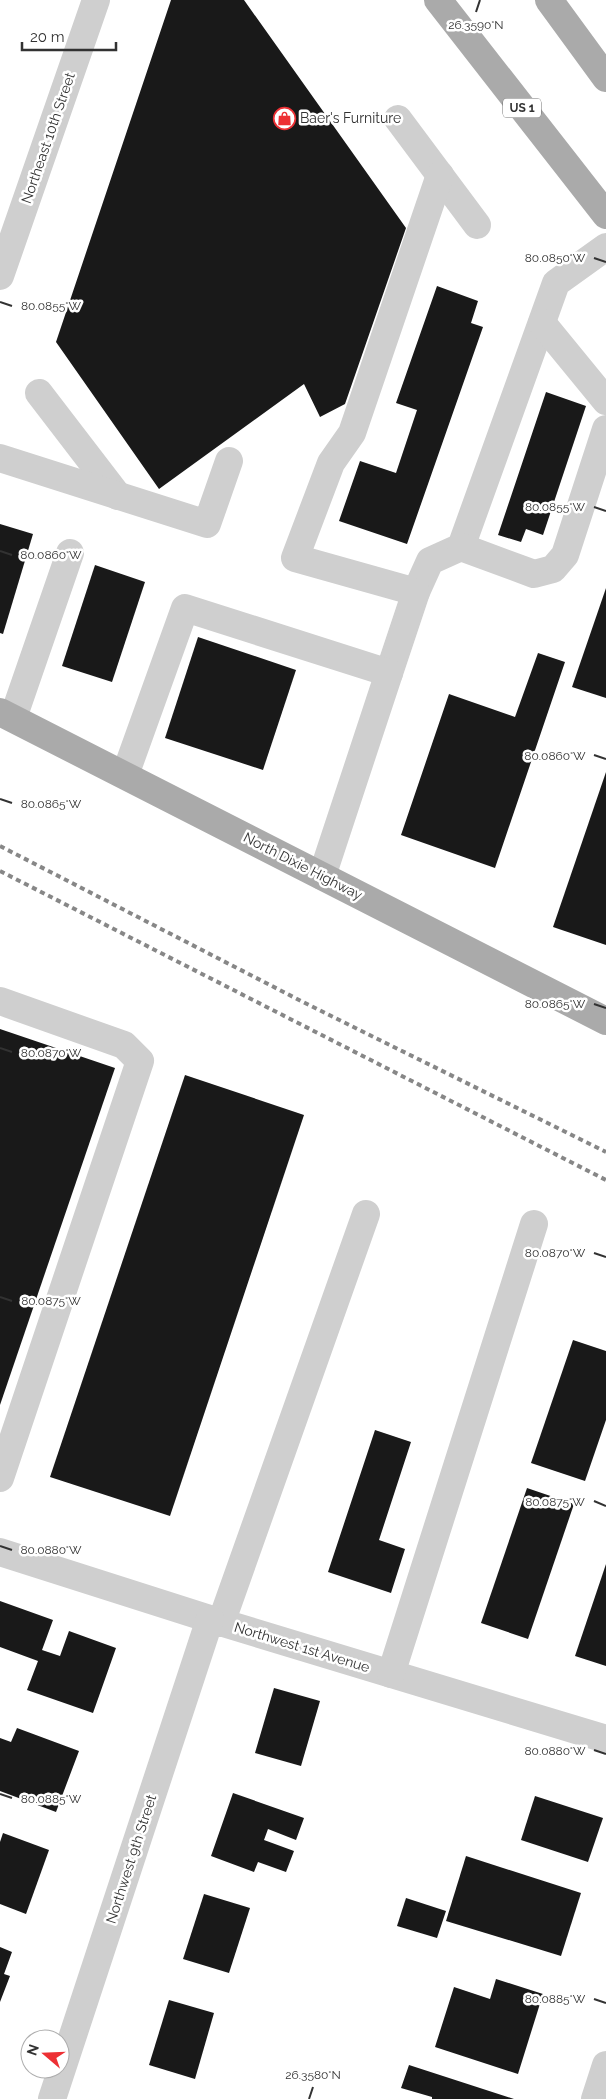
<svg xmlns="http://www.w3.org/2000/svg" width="606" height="2099" viewBox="0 0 606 2099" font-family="Raleway,sans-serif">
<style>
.building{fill:#191919}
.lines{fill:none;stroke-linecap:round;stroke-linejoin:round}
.minor{stroke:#cfcfcf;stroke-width:28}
.major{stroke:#aaa;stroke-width:28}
.rail{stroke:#878787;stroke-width:4;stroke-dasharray:5 4;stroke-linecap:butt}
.ticks{fill:none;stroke:#323232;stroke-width:2}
.labels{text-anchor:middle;stroke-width:5;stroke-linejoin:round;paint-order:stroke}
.shield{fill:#fff;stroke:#707070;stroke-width:1}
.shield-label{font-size:12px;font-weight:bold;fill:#323232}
.poi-label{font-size:14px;fill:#323232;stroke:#fff;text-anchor:start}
.street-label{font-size:14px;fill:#323232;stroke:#fff}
.ticks-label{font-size:12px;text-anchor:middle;fill:#323232;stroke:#fff;stroke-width:5;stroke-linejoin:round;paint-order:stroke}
</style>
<rect width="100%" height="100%" fill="#fff"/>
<g class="building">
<polygon points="171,0 244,0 406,228 345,404 320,417 304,384 159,489 56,342"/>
<polygon points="437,286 478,301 471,323 483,327 407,544 339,521 360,461 396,473 417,410 396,403"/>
<polygon points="546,392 586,406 543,535 526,529 521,542 498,535"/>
<polygon points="0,524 33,534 3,634 0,633"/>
<polygon points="95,565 145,582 112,682 62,666"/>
<polygon points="606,588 606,698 572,687"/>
<polygon points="198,637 296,670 263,770 165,738"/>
<polygon points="538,653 565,662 495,868 401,835 449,694 515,717"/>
<polygon points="606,772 606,945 553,927"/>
<polygon points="0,1029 115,1068 0,1405"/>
<polygon points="185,1075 304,1115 170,1516 50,1477"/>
<polygon points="573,1340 606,1351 606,1420 585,1481 531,1463"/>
<polygon points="375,1430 411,1442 379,1540 405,1549 391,1593 328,1572"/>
<polygon points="527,1488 574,1504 528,1639 481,1623"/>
<polygon points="606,1564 606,1666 575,1656"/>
<polygon points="0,1601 53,1620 42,1650 60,1656 69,1631 116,1648 93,1713 27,1690 38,1661 0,1647"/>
<polygon points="274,1688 320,1701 301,1766 255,1753"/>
<polygon points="17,1728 79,1751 56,1812 0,1791 0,1738 11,1742"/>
<polygon points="233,1793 304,1818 296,1840 268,1829 264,1840 294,1851 286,1872 258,1862 254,1872 211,1856"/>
<polygon points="535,1796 603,1818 588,1862 521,1840"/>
<polygon points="3,1833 49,1850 26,1914 0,1904 0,1842"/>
<polygon points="466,1856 581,1893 561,1956 446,1921"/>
<polygon points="204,1894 250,1908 229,1973 183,1959"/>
<polygon points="406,1898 446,1911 437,1938 397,1926"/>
<polygon points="0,1947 12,1952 4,1974 10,1976 0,2002"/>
<polygon points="496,1979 543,1994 518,2074 435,2047 454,1987 490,1999"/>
<polygon points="169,2000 214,2013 195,2079 149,2065"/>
<polygon points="409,2065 514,2099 432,2099 432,2097 401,2088"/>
</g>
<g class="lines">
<g class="minor">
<polyline points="398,119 477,225"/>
<polyline points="440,175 352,433 331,463 295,558 416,592 430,561 461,547 556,283 606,247"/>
<polyline points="0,276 96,0"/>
<polyline points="542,323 606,401"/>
<polyline points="39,393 118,496"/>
<polyline points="0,458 207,524 229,461"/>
<polyline points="461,547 534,574 553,569 565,555 606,429"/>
<polyline points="389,673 416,592"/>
<polyline points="13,718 70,553"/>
<polyline points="125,775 185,608 389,673 322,876"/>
<polyline points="0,1001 124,1045 140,1061 0,1478"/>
<polyline points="0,1552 210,1619 606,1739"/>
<polyline points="221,1623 366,1214"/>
<polyline points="391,1674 534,1224"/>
<polyline points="52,2099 210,1619"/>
<polyline points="595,2099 606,2065"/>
</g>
<g class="major">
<polyline points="438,0 606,215"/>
<polyline points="549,0 606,78"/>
<polyline points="0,712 606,1021"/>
</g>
<g class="rail">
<polyline points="0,846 301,1001 606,1152"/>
<polyline points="0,871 606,1180"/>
</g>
</g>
<path class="ticks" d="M476,12L480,0M594,258L606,262M0,302L12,306M594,507L606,511M0,551L12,555M594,755L606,759M0,799L12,803M594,1004L606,1008M0,1048L12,1052M594,1253L606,1257M0,1297L12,1301M594,1501L606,1506M0,1546L12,1550M594,1750L606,1754M0,1794L12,1798M594,1999L606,2003M309,2099L313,2087"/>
<defs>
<symbol id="shop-ring" viewBox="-11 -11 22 22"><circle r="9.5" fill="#fff" stroke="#ed3034" stroke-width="1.5"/><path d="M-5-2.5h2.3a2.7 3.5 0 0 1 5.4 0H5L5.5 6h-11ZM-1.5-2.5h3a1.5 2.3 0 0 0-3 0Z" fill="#ed3034"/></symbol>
</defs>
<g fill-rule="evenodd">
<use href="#shop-ring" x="272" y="106" width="25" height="25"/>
</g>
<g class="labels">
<rect class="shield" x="503" y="98.5" width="38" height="19" rx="4"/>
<g class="shield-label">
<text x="522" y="112">US 1</text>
</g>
<g class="poi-label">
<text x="300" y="123">Baer's Furniture</text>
</g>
<g class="street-label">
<text transform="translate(48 138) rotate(-71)" y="5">Northeast 10th Street</text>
<text transform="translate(303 866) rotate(27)" y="5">North Dixie Highway</text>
<text transform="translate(302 1647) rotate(17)" y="5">Northwest 1st Avenue</text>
<text transform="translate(131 1859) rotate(-72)" y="5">Northwest 9th Street</text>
</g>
</g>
<g class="ticks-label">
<text x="476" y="29">26.3590°N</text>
<text x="555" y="262">80.0850°W</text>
<text x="51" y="310">80.0855°W</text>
<text x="555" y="511">80.0855°W</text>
<text x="51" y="559">80.0860°W</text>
<text x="555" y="760">80.0860°W</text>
<text x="51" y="808">80.0865°W</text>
<text x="555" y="1008">80.0865°W</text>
<text x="51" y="1057">80.0870°W</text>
<text x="555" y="1257">80.0870°W</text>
<text x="51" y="1305">80.0875°W</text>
<text x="555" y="1506">80.0875°W</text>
<text x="51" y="1554">80.0880°W</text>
<text x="555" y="1755">80.0880°W</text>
<text x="51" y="1803">80.0885°W</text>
<text x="555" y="2003">80.0885°W</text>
<text x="313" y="2079">26.3580°N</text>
</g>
<g transform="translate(45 2054) rotate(289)"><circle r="24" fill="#ffffff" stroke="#adadad"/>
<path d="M0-4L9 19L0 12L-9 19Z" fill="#ed3034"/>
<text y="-8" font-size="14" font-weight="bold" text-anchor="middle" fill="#323232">N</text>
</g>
<path d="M22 42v8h94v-8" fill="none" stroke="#323232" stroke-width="2.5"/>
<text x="30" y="42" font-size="15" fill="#323232" stroke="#ffffff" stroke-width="4" paint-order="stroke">20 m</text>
</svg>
